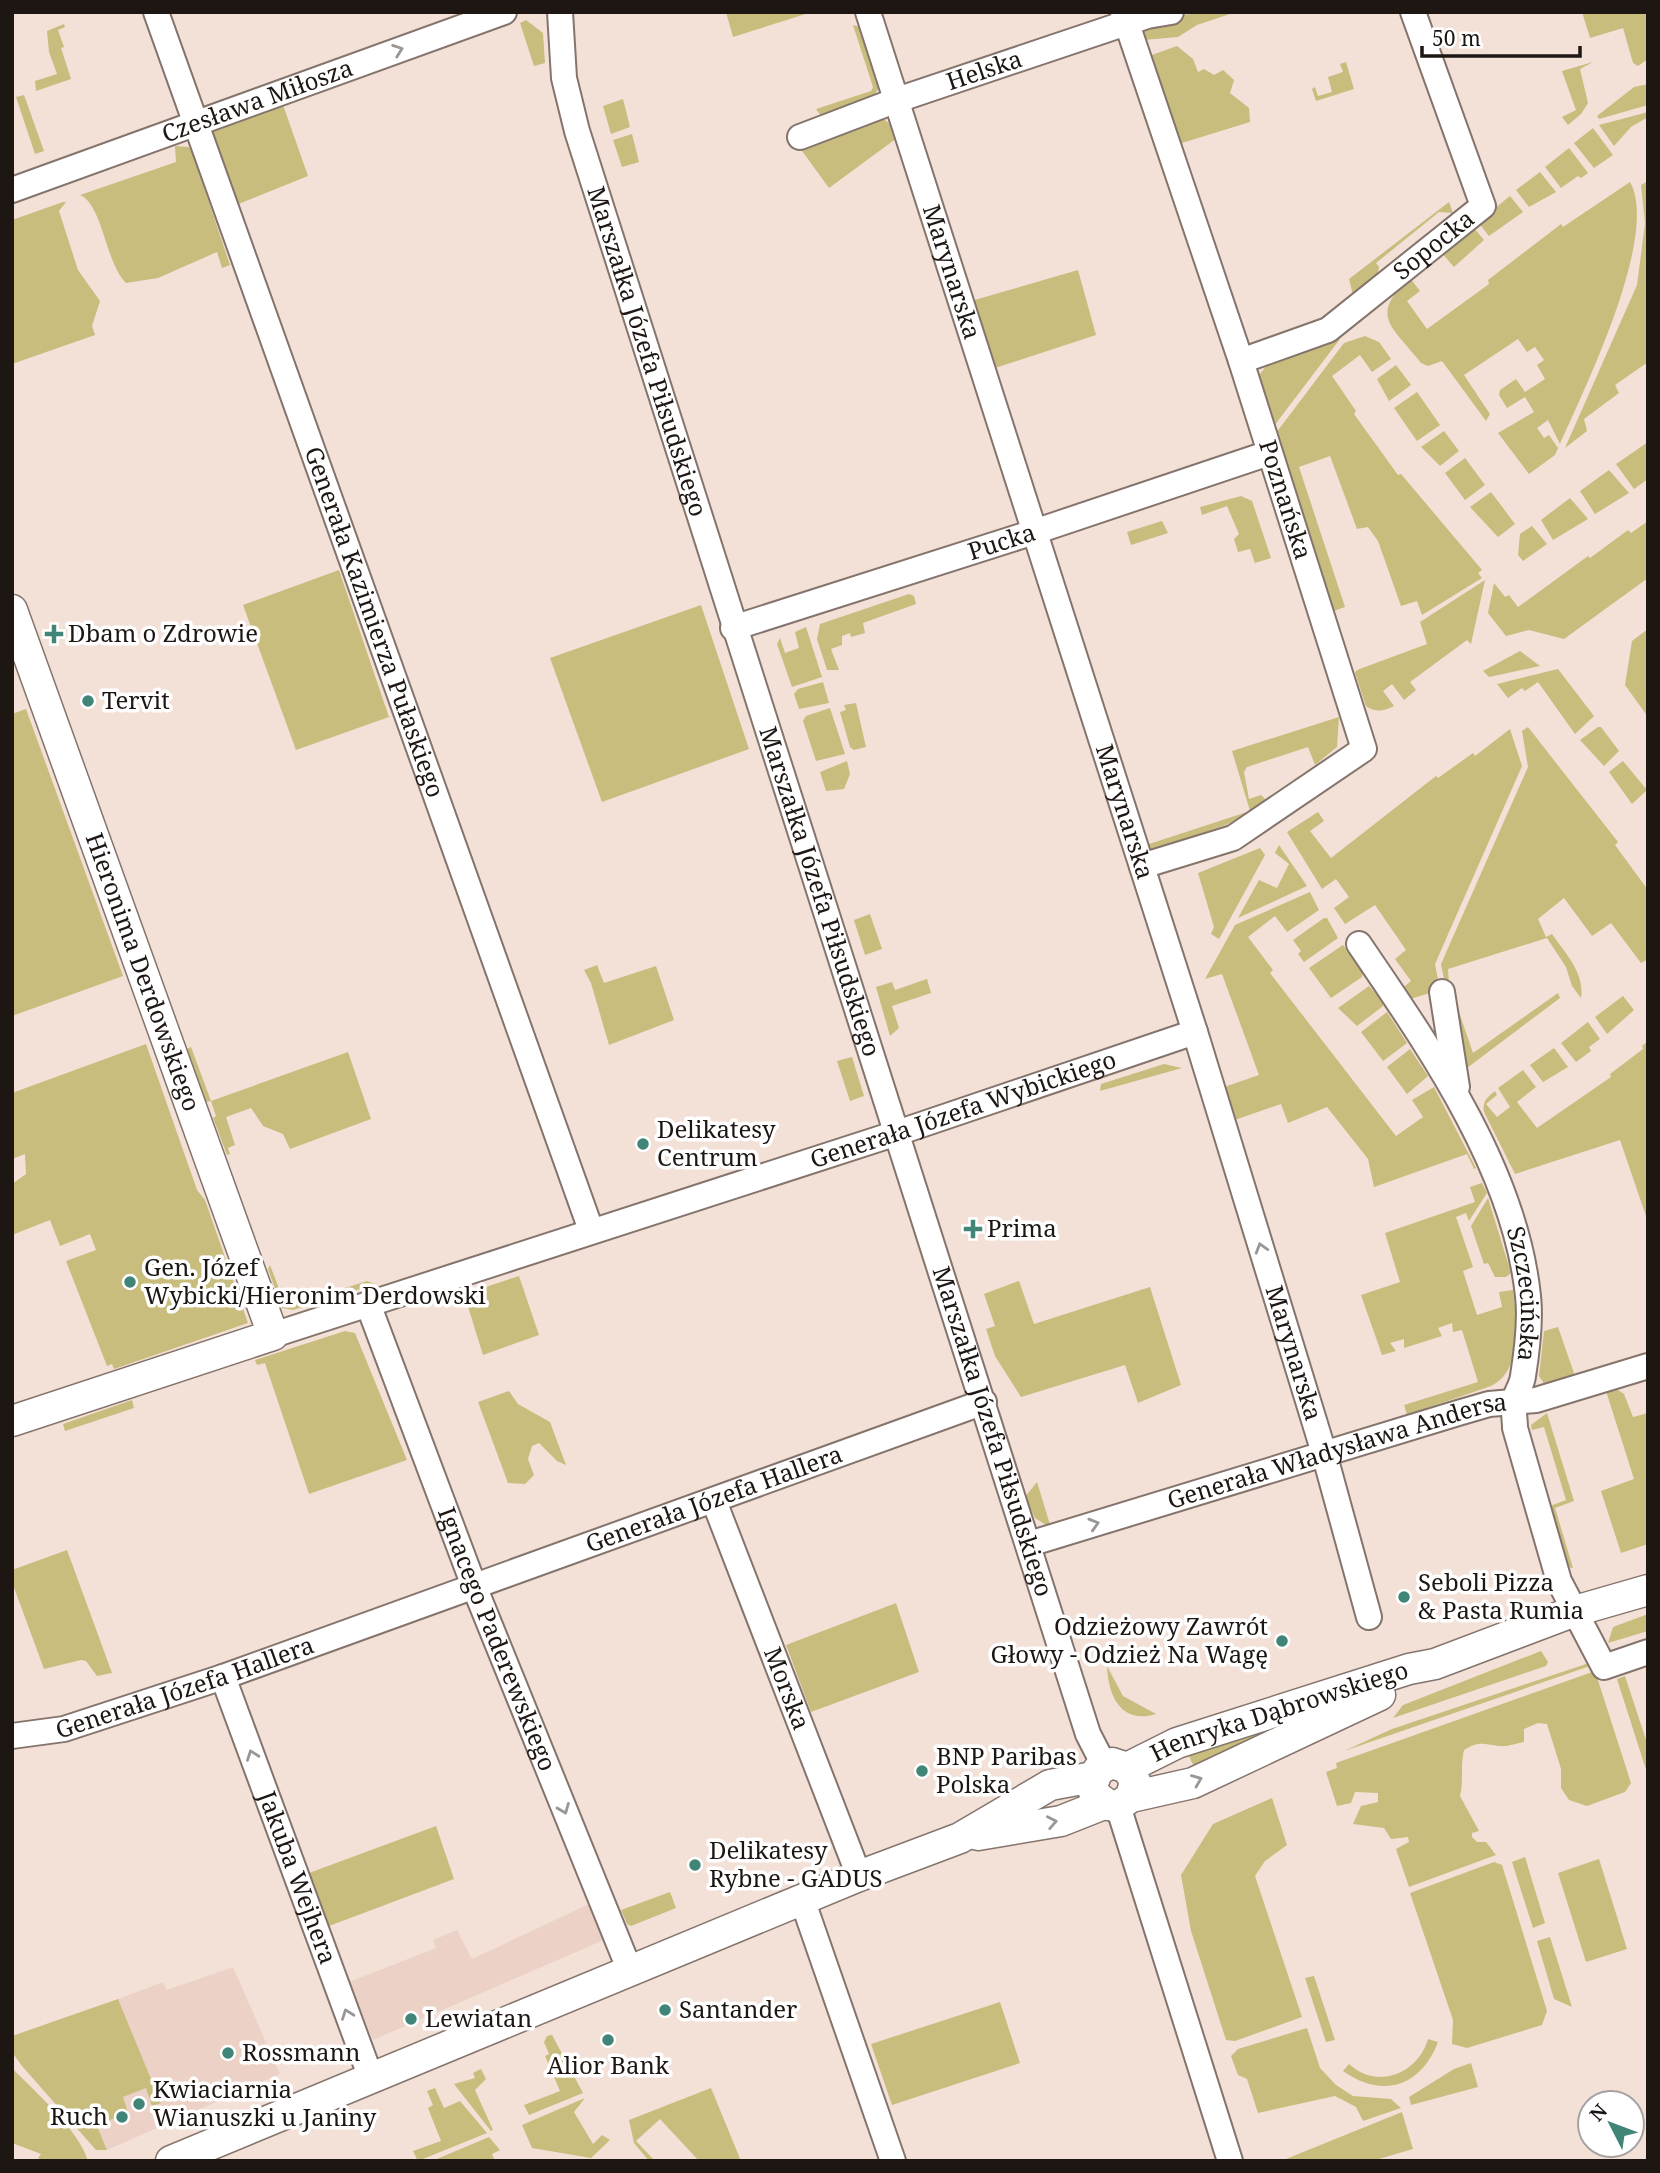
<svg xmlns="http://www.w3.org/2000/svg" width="1660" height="2173" viewBox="0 0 1660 2173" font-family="'Noto Serif',serif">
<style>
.built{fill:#ecd2c6}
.green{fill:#c8bd7d}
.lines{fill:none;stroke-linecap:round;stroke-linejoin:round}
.minor-casing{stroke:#84746c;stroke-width:28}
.tertiary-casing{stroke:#84746c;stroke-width:33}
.minor{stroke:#fff;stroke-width:24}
.tertiary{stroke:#fff;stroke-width:30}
.oneway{stroke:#999695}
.poi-dot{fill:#418478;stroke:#fff;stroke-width:2.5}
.labels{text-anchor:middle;stroke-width:7;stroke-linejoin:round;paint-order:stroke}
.street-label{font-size:24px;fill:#1d1613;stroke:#fff}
.poi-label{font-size:24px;fill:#1d1613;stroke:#fff;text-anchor:start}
</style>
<rect width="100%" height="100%" fill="#f3e1d8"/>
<g class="built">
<polygon points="589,1904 604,1940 373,2040 349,1982 436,1948 433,1940 457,1930 472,1959"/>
<polygon points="233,1967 280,2074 107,2150 97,2126 128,2112 122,2097 153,2084 118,1999 163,1982 167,1990"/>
</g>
<g class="green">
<polygon points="726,12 812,12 733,37"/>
<polygon points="1211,12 1236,12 1197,25 1178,37 1144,40 1140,27 1161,17"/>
<polygon points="1582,12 1648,12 1648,59 1638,66 1633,63 1623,28 1590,38"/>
<polygon points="526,20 543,33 545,63 534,66 520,23"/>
<polygon points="64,24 65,27 58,30 64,47 61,48 71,79 36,91 35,81 57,74 49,52 47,31"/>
<polygon points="853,25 860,27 880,86 874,96 823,119 816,109 871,91 873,87"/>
<polygon points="1177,46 1193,59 1198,72 1204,69 1214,75 1223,70 1234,80 1230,93 1249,108 1250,122 1182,143 1185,156 1182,155 1149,56"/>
<polygon points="1346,62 1354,89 1316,101 1312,89 1315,87 1318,96 1332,92 1328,77 1343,72 1340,64"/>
<polygon points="1593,62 1580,69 1588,103 1581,114 1568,125 1562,117 1576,110 1562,71"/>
<polygon points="1648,84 1648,105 1599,119 1597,116 1634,87"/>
<polygon points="24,95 44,151 35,154 16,97"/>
<polygon points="623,99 630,127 611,134 603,106"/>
<polygon points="283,105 308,176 236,205 212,136 215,129"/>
<polygon points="1648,112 1648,117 1631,127 1614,146 1599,125"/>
<polygon points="880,116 891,125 897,138 829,188 797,144"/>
<polygon points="1593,128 1613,155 1594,168 1574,143"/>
<polygon points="632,134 639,162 622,167 613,140"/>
<path d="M175,146L189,147L192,152L230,265L222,268L217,252L158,278L126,283C105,262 103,205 80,195L176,162Z"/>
<polygon points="1569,148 1588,173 1581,178 1578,176 1561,188 1545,167"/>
<polygon points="1540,172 1556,192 1529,207 1516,190"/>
<polygon points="1648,181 1648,362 1615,385 1619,393 1584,419 1587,431 1565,448 1637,285 1645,223 1641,185"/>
<path d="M1630,182C1660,235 1584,390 1560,444L1548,420L1537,428L1544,438L1549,435L1558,448L1555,455L1529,474L1498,433L1534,412L1525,397L1507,408L1499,395L1500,390L1516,379L1525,392L1545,379L1537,365L1544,360L1535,347L1527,352L1518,339L1464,375L1490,414L1486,421L1442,361L1428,366L1421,363C1392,326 1368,316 1410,278L1420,291L1407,301L1427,329L1489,284L1488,280L1561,224L1563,227Z"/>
<polygon points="1510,196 1523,212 1489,236 1478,222"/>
<polygon points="63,202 66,202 59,211 78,270 100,301 92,326 95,335 12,364 12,220"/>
<polygon points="1449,202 1453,213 1439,212 1376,263 1379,267 1377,277 1353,295 1349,279"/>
<polygon points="1473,227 1484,240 1454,267 1441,252"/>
<polygon points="1078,270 1096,335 986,371 971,301"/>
<polygon points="1365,336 1379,342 1391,359 1372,372 1360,355 1332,376 1356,411 1354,414 1398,475 1401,474 1482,570 1478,573 1482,578 1422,615 1417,601 1401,606 1378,541 1368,527 1357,529 1330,456 1299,467 1345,607 1334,611 1276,433 1344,343"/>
<polygon points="1337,338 1340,339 1274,426 1258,377 1268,363"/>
<polygon points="1396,365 1411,385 1389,401 1377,379"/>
<polygon points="1417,392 1440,425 1417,441 1394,408"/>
<polygon points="1444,431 1459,451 1440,466 1421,447"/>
<polygon points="1648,442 1648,479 1634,489 1616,464"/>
<polygon points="1465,458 1485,485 1465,500 1445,473"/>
<polygon points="1609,470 1629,493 1595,514 1580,491"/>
<polygon points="1491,492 1515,524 1498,537 1470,507"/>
<polygon points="1241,496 1252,501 1271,558 1255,563 1250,549 1238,552 1234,539 1239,534 1227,506 1202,515 1200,507"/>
<polygon points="1570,498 1588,519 1553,540 1541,520"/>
<polygon points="1162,521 1168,533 1131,545 1127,532"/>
<polygon points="1648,521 1648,578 1564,639 1529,630 1506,636 1488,613 1494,583 1505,597 1509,595 1518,607 1588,556 1590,558 1628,530 1631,533"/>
<polygon points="1532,526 1547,544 1523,561 1518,555 1520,534"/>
<polygon points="339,570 389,717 296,750 243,605"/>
<path d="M1485,580L1471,644L1467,640L1410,682L1416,690L1404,700L1392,684L1383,691L1394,706C1385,711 1375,713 1366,706L1355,673L1357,670L1427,644L1420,622Z"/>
<polygon points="909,594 914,596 916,604 863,623 865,633 851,637 850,633 842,636 842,645 831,649 839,670 827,670 817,639 820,624"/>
<polygon points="701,605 749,749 602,802 550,658"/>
<polygon points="806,627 822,677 792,687 777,644 780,638 785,653 799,648 795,632"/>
<polygon points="1648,629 1648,717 1625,685 1632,641"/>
<polygon points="1520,651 1540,666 1489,677 1483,671"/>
<polygon points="1558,669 1594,716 1575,734 1538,682 1525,691 1522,688 1508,698 1497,684"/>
<polygon points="823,682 829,703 799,709 794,694 798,689"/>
<polygon points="856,703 866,747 854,750 850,747 840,712 846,710 844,705"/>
<polygon points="830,708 845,754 816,761 803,721 806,716"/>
<polygon points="26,709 123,976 12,1016 12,714"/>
<polygon points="1339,717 1337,747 1315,765 1308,747 1247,767 1244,772 1249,799 1261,795 1268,802 1226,825 1152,850 1143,846 1250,811 1232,751"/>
<path d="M1528,727L1618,842L1615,845L1648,890V959L1641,963L1611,923L1592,936L1564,898L1538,919L1546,937L1552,934C1565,953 1585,973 1581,998L1572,986L1566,967L1547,938L1448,969L1449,984L1446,989L1441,964L1528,767L1522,731Z"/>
<polygon points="1598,727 1601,727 1619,751 1604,766 1580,740"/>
<polygon points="1510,729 1522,766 1435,964 1440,990 1407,1000 1400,990 1411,981 1395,959 1406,950 1375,905 1345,924 1334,908 1349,897 1336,879 1322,889 1287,832 1318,812 1324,821 1310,831 1331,858 1436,776 1438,778 1473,753 1475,756"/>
<polygon points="847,761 850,774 844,789 826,791 820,772"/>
<polygon points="1623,761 1647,790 1632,804 1609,772"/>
<polygon points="1279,845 1307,886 1238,918 1259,880 1277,888 1289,864 1275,853"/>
<polygon points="1260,848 1265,855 1219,939 1211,934 1214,927 1198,873"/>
<polygon points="1310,892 1319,910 1287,932 1275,916 1248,937 1273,970 1270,973 1396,1136 1423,1117 1412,1100 1434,1087 1476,1168 1474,1169 1467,1154 1374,1187 1368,1159 1327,1107 1288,1123 1281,1104 1232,1121 1223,1091 1227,1086 1259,1075 1222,974 1205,979 1235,925"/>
<polygon points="870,914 882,949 865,955 854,920"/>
<polygon points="1324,918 1327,918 1338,938 1304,962 1298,954 1301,951 1293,940"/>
<polygon points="1343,945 1363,972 1362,977 1331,998 1309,968"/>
<polygon points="597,965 604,983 656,966 674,1020 609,1045 591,983 584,970"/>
<polygon points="927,979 931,993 892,1006 899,1028 890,1036 876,987 892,982 895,990"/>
<polygon points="1369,986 1383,1002 1383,1006 1357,1026 1338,1008"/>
<polygon points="1558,993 1560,998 1467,1068 1454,997 1473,1053"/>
<polygon points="1623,996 1634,1010 1607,1034 1595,1017"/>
<polygon points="1387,1012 1407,1043 1383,1061 1361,1032"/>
<polygon points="1588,1022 1600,1039 1589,1047 1591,1051 1576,1062 1561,1043"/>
<path d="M1648,1041V1222L1620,1140L1515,1174L1484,1112C1482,1102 1487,1097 1495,1091L1497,1095L1486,1104L1497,1117L1510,1107L1498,1088L1523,1070L1536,1087L1517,1102L1537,1128L1611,1077L1610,1074L1643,1049L1642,1046Z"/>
<polygon points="146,1044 197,1190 205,1200 248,1323 114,1369 112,1364 107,1366 66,1261 96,1250 90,1234 60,1246 50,1220 12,1235 12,1184 26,1174 25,1154 12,1159 12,1093"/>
<polygon points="191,1047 211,1101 348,1052 371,1119 290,1149 283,1134 263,1126 251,1108 226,1117 235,1145 228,1148 230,1154 227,1155 213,1118 216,1116 211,1101 206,1102 187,1049"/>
<polygon points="1554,1048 1568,1067 1543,1082 1530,1065"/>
<polygon points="1410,1049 1428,1076 1407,1094 1387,1067"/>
<polygon points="852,1057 864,1096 850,1101 837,1061"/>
<polygon points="1164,1064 1182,1068 1100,1091 1101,1084"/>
<path d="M1482,1183L1487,1193L1469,1221L1466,1213L1456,1217L1473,1267L1463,1271L1477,1315L1502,1307L1499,1292L1513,1290C1517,1320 1523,1371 1491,1386L1407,1415L1404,1405L1478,1382L1462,1330L1453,1332L1452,1323L1438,1328L1442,1336L1404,1348V1339L1390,1343L1396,1351L1382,1355L1361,1295L1400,1282L1385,1233L1475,1202L1470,1187Z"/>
<polygon points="1488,1198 1511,1273 1506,1277 1495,1277 1488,1263 1484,1264 1471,1226"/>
<polygon points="270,1265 286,1307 367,1281 376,1284 293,1310 282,1308 268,1269"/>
<polygon points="519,1276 539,1335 483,1355 464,1294"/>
<polygon points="1019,1281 1034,1324 1150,1287 1181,1385 1138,1403 1125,1365 1021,1397 995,1356 986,1329 995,1326 984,1294"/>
<polygon points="1558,1327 1576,1379 1545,1385 1539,1376 1544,1331"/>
<polygon points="345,1331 355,1333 407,1460 309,1494 265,1363 257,1365 255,1360"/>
<polygon points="1615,1388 1624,1394 1633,1417 1648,1413 1648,1544 1621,1553 1601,1491 1634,1479 1606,1391"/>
<polygon points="509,1391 518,1404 550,1422 566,1465 557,1461 539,1443 532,1446 528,1459 534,1475 525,1484 508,1483 478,1402"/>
<polygon points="132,1400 134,1408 65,1431 63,1424"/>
<polygon points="1547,1413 1574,1501 1555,1508 1573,1568 1568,1567 1550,1506 1566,1500 1544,1427 1532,1430 1531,1425"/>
<polygon points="1037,1482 1051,1528 1035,1518 1025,1497"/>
<polygon points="67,1550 112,1673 97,1676 86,1661 81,1660 44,1669 12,1582 12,1570"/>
<polygon points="896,1603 919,1672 811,1712 786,1645"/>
<polygon points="1648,1614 1648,1631 1608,1643 1613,1627"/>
<polygon points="1541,1651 1548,1662 1546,1666 1393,1718 1403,1705"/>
<polygon points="1592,1662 1593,1665 1344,1751 1392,1729"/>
<path d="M1107,1666L1123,1696L1156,1714C1120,1725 1108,1694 1107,1666Z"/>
<path d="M1595,1671L1631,1783L1625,1792L1587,1806L1569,1800L1561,1788V1769L1547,1724L1538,1723L1524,1729V1742C1517,1743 1507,1747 1500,1746C1483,1745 1481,1740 1464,1750C1460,1766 1464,1780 1460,1796L1479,1831L1472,1833V1837L1477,1842H1486L1496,1855L1409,1887L1396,1849L1409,1842L1408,1837L1391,1839L1384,1828L1353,1824L1361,1806L1378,1802V1793L1355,1792L1351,1803L1337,1806L1326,1772L1337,1768L1336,1763Z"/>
<polygon points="1625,1676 1648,1746 1648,1776 1617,1679"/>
<polygon points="1330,1703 1195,1769 1188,1754"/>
<polygon points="1272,1798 1287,1845 1265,1861 1255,1876 1302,2017 1235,2041 1226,2040 1191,1931 1181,1875 1213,1824"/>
<polygon points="436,1826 454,1879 329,1926 309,1873"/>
<polygon points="1525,1857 1545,1923 1533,1928 1512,1862"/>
<polygon points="1599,1859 1627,1949 1586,1962 1558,1873"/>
<polygon points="1494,1862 1502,1865 1547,2011 1542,2025 1467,2048 1452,2044 1453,2020 1410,1893"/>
<polygon points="670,1892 676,1908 631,1926 627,1924 621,1910"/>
<polygon points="1550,1937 1572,2007 1554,1999 1537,1941"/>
<polygon points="1314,1976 1335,2040 1326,2042 1305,1978"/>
<polygon points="118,1999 161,2103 152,2106 146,2088 123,2097 128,2112 97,2126 107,2150 96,2150 22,2066 12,2052 12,2036"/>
<polygon points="1000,2002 1020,2063 892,2105 871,2044"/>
<polygon points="1307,2028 1320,2068 1336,2085 1353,2096 1391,2099 1401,2108 1363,2121 1356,2107 1335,2096 1258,2113 1247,2079 1238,2075 1231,2056 1238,2049"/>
<polygon points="552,2035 583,2093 529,2115 524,2105 560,2091 545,2056 549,2054 544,2042 547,2036"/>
<path d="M1428,2039L1438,2042C1421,2087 1382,2099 1343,2071L1349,2064C1377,2090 1418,2074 1428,2039Z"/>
<polygon points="1471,2063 1478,2087 1411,2105 1409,2097 1454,2069"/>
<path d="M12,2068C35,2092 79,2130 88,2161H44L38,2158L41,2154L12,2143Z"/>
<polygon points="481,2069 486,2079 475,2090 493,2130 491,2131 454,2084 475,2078 473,2073"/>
<polygon points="435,2088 444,2108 460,2101 487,2133 418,2161 413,2151 441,2141 428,2108 433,2105 427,2091"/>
<polygon points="711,2088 741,2161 699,2161 660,2119 636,2141 655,2161 649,2161 634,2143 629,2120"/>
<polygon points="585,2098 574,2112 593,2144 602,2135 610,2140 591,2158 532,2148 522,2125"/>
<polygon points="1402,2112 1413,2149 1372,2161 1281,2161"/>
<polygon points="489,2137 500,2150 492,2154 495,2161 432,2161"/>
</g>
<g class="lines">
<defs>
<g id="minor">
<path id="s1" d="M156,12L591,1230"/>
<path id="s2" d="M560,12L564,78L577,131C745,666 920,1199 1088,1734L1104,1765"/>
<path id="s3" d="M868,12L1195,1032L1324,1453L1369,1617"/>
<path id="s4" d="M1123,12L1241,361L1364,749L1233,838L1142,866"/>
<path id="s5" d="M800,137L897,100L1147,16L1171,12"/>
<path id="s6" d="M12,190L504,12"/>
<path id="s7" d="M1241,361L1328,330L1483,206L1413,12"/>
<path id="s8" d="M733,628L1034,532L1269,453"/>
<path id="s9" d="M1359,944C1429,1047 1515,1169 1528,1296C1531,1322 1527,1351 1523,1376C1522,1385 1516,1393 1514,1401C1513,1409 1515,1420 1515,1428L1559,1581L1604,1667L1648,1652"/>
<polyline points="1442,992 1457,1087"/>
<path id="s10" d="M368,1304L474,1586L630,1971"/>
<path id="s11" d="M273,1335L897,1133L1195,1032"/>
<path id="s12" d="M714,1501L859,1876"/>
<path id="s13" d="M1029,1544L1458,1413L1489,1404L1536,1400L1648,1366"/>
<path id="s14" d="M223,1677L371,2078"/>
<path id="s15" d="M12,1736L64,1729L223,1677L984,1402"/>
<polyline points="1118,1806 1230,2161"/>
<polyline points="802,1899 893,2161"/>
</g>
<g id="tertiary">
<path id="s16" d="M12,610L273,1335L12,1421"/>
<path id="s17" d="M1127,1768L1177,1743L1409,1669L1435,1664L1575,1611L1648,1590"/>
<polyline points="1131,1797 1135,1781 1127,1768 1112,1763 1098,1770 1092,1786 1095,1795 1108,1805 1118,1806 1131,1797 1193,1783 1380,1695"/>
<polyline points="978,1835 1061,1821 1104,1804"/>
<polyline points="171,2161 859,1876 960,1838 1050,1785 1093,1777"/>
</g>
</defs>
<use href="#minor" class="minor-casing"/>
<use href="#tertiary" class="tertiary-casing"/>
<use href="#minor" class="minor"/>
<use href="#tertiary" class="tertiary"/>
</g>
<defs><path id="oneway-chevron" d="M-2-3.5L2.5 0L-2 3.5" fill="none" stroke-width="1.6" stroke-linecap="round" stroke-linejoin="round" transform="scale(1.75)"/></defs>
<g class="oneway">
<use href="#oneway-chevron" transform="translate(398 50) rotate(-20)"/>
<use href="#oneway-chevron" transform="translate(1261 1248) rotate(-107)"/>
<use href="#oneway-chevron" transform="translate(1094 1524) rotate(-17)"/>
<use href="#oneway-chevron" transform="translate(252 1755) rotate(-110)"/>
<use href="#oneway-chevron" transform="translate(1197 1780) rotate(-22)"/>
<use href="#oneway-chevron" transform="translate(564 1809) rotate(68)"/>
<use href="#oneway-chevron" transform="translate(1052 1822) rotate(-11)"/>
<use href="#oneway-chevron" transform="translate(347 2014) rotate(-110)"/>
</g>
<g class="poi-dot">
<path d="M50.5 623.5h7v7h7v7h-7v7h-7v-7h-7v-7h7z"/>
<circle cx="88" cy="701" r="7"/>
<circle cx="643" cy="1144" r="7"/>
<path d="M969.5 1218.5h7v7h7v7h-7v7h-7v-7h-7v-7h7z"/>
<circle cx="130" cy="1282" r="7"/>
<circle cx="1404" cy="1597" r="7"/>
<circle cx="1282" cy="1641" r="7"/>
<circle cx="922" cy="1771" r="7"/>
<circle cx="695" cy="1865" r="7"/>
<circle cx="665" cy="2010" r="7"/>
<circle cx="411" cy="2019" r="7"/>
<circle cx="608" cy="2040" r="7"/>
<circle cx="228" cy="2053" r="7"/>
<circle cx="139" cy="2104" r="7"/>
<circle cx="122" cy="2117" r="7"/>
</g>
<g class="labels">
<g class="street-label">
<text dy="8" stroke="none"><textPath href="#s5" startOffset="196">Helska</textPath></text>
<text dy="8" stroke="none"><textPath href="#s6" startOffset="261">Czesława Miłosza</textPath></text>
<text dy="8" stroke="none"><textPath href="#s7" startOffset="228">Sopocka</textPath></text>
<text dy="8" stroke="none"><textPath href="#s3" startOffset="273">Marynarska</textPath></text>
<text dy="8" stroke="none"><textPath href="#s2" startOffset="352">Marszałka Józefa Piłsudskiego</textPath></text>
<text dy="8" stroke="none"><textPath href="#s4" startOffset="514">Poznańska</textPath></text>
<text dy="8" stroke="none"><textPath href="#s8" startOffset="282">Pucka</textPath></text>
<text dy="8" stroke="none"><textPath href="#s1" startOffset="648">Generała Kazimierza Pułaskiego</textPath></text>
<text dy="8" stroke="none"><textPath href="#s3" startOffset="840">Marynarska</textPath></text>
<text dy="8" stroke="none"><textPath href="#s2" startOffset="919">Marszałka Józefa Piłsudskiego</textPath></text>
<text dy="8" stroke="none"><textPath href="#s16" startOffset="385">Hieronima Derdowskiego</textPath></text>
<text dy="8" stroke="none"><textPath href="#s11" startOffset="726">Generała Józefa Wybickiego</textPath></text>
<text dy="8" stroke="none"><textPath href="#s9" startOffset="392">Szczecińska</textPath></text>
<text dy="8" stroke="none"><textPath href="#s3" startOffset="1407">Marynarska</textPath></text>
<text dy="8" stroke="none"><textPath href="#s2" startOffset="1486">Marszałka Józefa Piłsudskiego</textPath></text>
<text dy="8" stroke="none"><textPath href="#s13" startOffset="322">Generała Władysława Andersa</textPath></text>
<text dy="8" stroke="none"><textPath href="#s15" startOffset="742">Generała Józefa Hallera</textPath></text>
<text dy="8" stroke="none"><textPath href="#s10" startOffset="359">Ignacego Paderewskiego</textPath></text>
<text dy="8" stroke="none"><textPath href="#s15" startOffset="180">Generała Józefa Hallera</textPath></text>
<text dy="8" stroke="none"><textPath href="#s12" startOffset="201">Morska</textPath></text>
<text dy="8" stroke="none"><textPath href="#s17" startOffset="163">Henryka Dąbrowskiego</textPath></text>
<text dy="8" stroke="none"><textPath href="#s14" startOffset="214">Jakuba Wejhera</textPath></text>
</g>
<g class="poi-label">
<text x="68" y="642">Dbam o Zdrowie</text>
<text x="102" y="709">Tervit</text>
<text x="657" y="1138">Delikatesy<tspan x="657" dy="28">Centrum</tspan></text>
<text x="987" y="1237">Prima</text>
<text x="144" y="1276">Gen. Józef<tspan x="144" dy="28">Wybicki/Hieronim Derdowski</tspan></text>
<text x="1418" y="1591">Seboli Pizza<tspan x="1418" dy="28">&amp; Pasta Rumia</tspan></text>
<text x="1268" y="1635" text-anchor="end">Odzieżowy Zawrót<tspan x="1268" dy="28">Głowy - Odzież Na Wagę</tspan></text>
<text x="936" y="1765">BNP Paribas<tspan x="936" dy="28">Polska</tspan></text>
<text x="709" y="1859">Delikatesy<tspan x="709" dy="28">Rybne - GADUS</tspan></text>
<text x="679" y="2018">Santander</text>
<text x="425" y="2027">Lewiatan</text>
<text x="242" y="2061">Rossmann</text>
<text x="608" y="2074" text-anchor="middle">Alior Bank</text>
<text x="153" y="2098">Kwiaciarnia<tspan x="153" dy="28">Wianuszki u Janiny</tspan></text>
<text x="108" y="2125" text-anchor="end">Ruch</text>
</g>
</g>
<rect width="1660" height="2173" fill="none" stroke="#1d1613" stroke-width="28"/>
<g transform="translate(1611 2124) rotate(312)"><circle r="33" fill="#ffffff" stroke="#a5a2a1" stroke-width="2"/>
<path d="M0-5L12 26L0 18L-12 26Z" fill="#418478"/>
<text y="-10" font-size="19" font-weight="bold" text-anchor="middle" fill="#1d1613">N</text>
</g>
<path d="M1422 46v10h158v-10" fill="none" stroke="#1d1613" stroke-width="3.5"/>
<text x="1432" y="46" font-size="21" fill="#1d1613" stroke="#ffffff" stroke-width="5" paint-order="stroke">50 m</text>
</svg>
